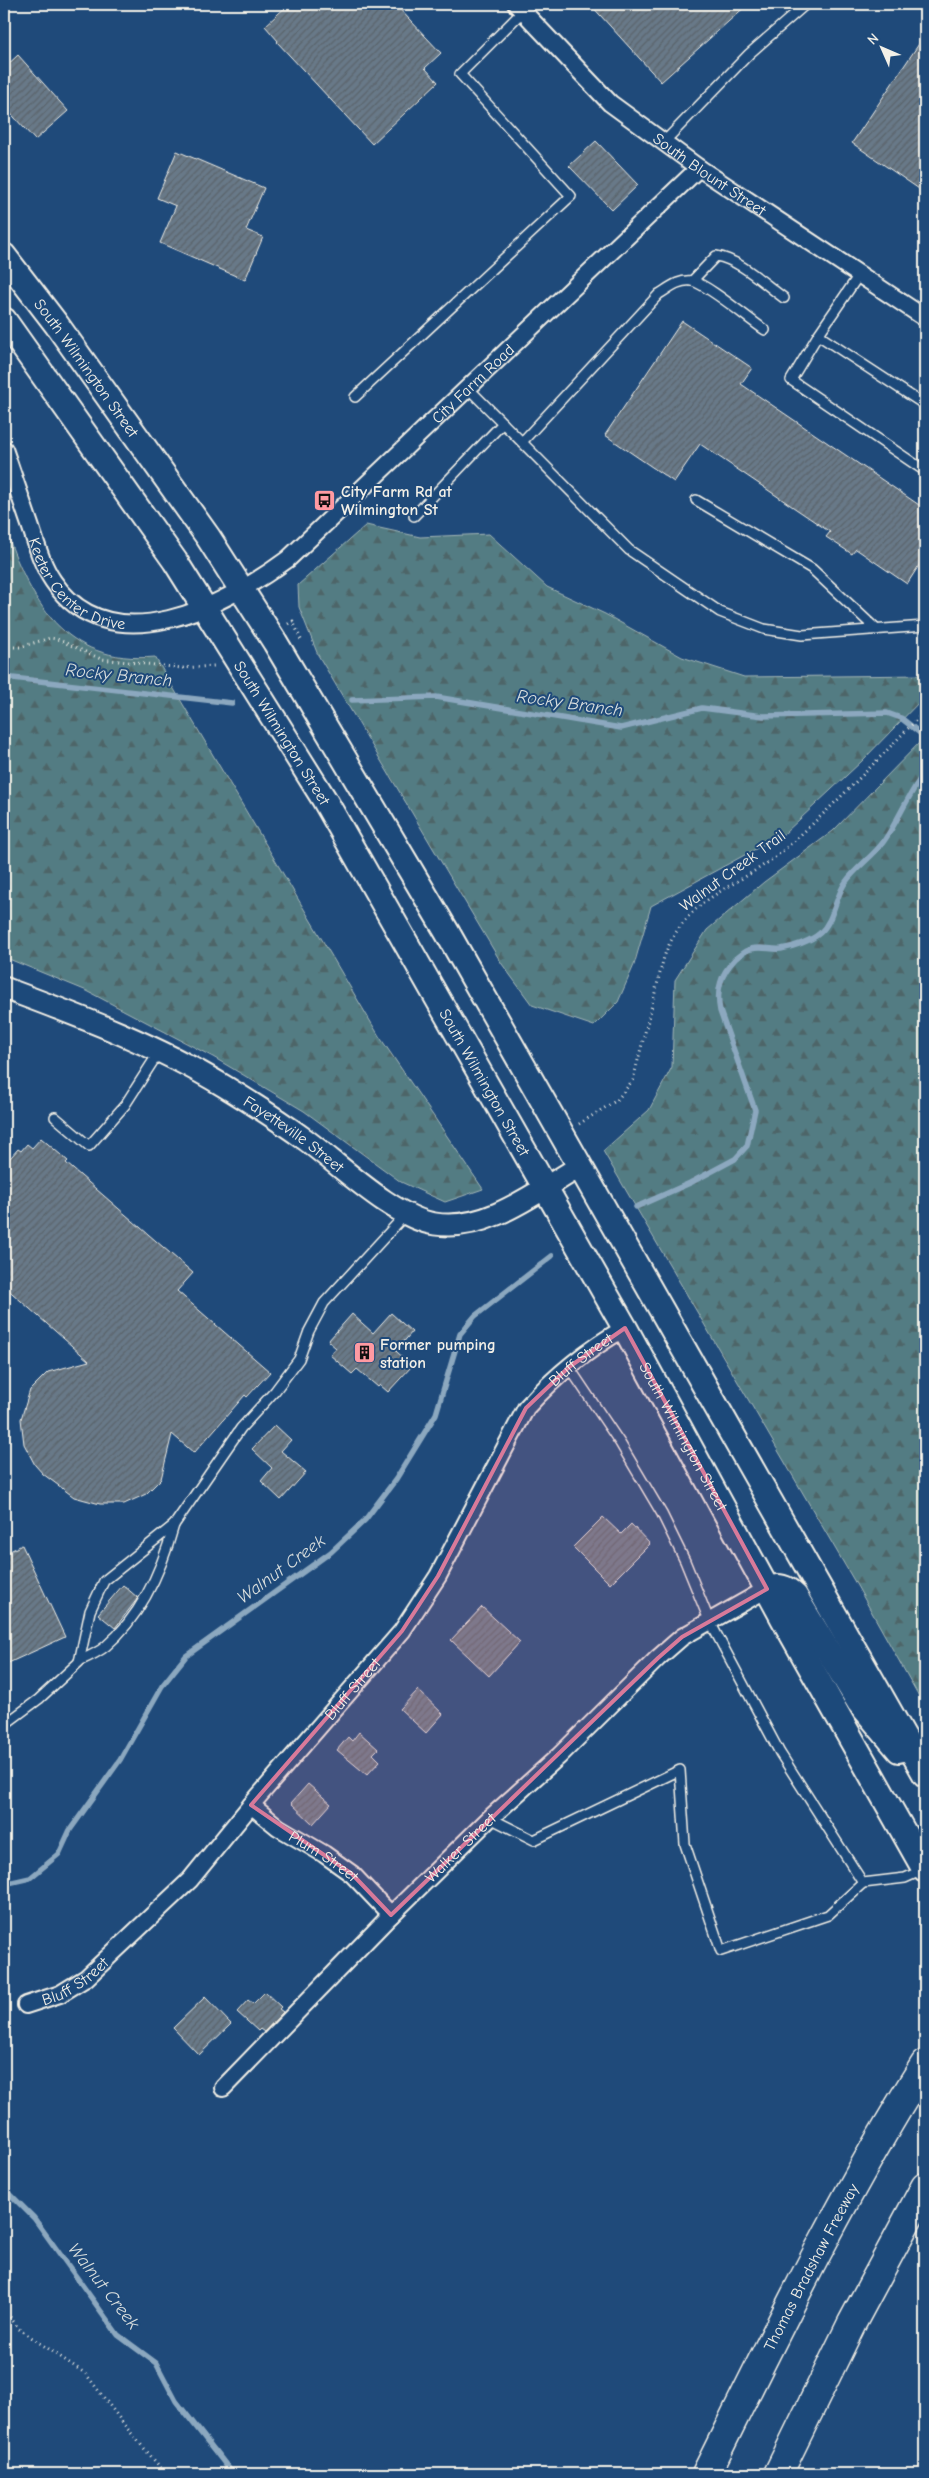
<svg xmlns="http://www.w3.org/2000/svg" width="929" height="2478" viewBox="0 0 929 2478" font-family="'Comic Neue',sans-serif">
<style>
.forest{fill:url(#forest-firs);stroke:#a4b6b6}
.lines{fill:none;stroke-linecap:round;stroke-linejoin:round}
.stream{stroke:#8ca8bf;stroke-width:5.5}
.building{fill:url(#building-hatch);stroke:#f4f1e8}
.service-casing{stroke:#f4f1e8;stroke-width:12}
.minor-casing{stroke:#f4f1e8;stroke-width:20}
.tertiary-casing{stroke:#f4f1e8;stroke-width:25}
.secondary-casing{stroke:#f4f1e8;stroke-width:28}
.motorway-casing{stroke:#f4f1e8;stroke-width:31}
.path{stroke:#f4f1e8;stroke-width:3;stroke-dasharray:1 4;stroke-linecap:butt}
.service{stroke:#1f4a7a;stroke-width:9}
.minor{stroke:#1f4a7a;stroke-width:16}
.tertiary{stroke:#1f4a7a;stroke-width:21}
.secondary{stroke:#1f4a7a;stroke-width:24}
.motorway{stroke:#1f4a7a;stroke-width:28}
.marked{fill:#d87a9a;fill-opacity:0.2;stroke:#d87a9a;stroke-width:4;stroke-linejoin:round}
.labels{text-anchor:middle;stroke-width:4;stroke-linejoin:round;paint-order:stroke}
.street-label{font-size:16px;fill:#f4f1e8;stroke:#1f4a7a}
.poi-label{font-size:16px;font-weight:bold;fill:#f4f1e8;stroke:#1f4a7a;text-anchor:start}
.water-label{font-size:18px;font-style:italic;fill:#dadfde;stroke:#1f4a7a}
</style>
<defs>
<pattern id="forest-firs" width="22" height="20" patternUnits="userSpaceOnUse" patternTransform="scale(1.25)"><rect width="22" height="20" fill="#537c83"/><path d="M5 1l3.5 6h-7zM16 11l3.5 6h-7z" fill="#4e6568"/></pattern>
<pattern id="building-hatch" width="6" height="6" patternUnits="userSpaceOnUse" patternTransform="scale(1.25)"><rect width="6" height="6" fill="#687988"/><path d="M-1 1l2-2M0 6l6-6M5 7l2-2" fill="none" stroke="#5a636a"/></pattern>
</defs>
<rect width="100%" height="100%" fill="#1f4a7a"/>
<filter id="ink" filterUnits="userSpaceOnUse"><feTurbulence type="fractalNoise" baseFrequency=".02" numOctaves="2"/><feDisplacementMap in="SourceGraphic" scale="10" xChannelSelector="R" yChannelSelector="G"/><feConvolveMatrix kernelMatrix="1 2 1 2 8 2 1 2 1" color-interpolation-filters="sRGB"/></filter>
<g filter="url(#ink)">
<g class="forest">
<path d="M4,525C30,601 64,665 155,657L379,1036L483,1189L445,1202L401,1182L304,1111L213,1057L87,991L4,957Z"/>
<polygon points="366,525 420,537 489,534 547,587 605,614 682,657 744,677 925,675 925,696 862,761 785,833 651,906 634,965 618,1002 594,1026 532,1005 502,964 318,655 299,607 298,585"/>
<polygon points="925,737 925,1707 856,1584 603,1151 649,1110 672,1067 675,980 707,930 764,882 833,831"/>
</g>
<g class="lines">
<g class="stream">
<polyline points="4,677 232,703"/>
<polyline points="352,700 436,697 621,728 702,708 763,716 887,713 901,718 925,737"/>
<path d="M636,1207L690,1183L735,1159L747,1146L755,1110L720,1011C716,990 720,975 735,959C740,955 745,950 751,949C761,946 771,950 781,949C793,947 811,941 820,933C834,920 835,898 845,883C856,867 874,856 884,841C899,819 909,793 925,772"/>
<polyline points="4,1884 30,1878 59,1854 70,1830 120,1760 162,1686 186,1656 331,1552 365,1520 396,1479 436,1414 460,1334 475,1316 552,1256"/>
<polyline points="4,2188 34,2218 118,2335 156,2363 176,2401 233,2474"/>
</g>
</g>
<g class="building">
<polygon points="289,4 395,4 441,53 425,68 438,82 372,144 277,42 278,41 265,26"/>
<polygon points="590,4 748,4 661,82"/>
<polygon points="925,35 925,193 852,143"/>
<polygon points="18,55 68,111 35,140 4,106 4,68"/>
<polygon points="596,141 638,185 612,210 569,166"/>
<polygon points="177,151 264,188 246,230 263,237 245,280 160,243 176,206 157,198"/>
<polygon points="682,321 752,368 741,384 925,509 925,556 907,584 856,549 852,554 826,537 830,532 700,444 674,482 605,435"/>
<polygon points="41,1138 68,1161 66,1163 193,1273 177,1291 270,1372 247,1397 245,1395 194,1453 172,1434 161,1479 146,1494 124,1504 100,1504 74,1497 43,1474 35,1465 24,1444 21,1419 30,1390 48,1372 89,1361 4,1286 4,1165 18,1149 21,1151 27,1144 32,1148"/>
<polygon points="391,1313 412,1332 396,1351 412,1366 388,1392 380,1385 378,1387 357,1369 352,1374 330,1355 336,1348 328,1341 352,1314 373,1333"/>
<polygon points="275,1425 291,1440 281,1451 306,1472 281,1500 261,1481 272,1468 252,1449"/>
<polygon points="603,1517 621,1534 631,1524 650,1544 610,1584 573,1547"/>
<polygon points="22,1545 65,1637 4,1665 4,1554"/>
<polygon points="123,1585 138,1598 115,1628 98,1614"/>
<polygon points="482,1607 520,1642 489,1676 451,1640"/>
<polygon points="418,1690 443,1714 426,1733 400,1709"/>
<polygon points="359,1732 378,1749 373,1754 380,1761 367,1775 337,1750 348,1737 352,1741"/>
<polygon points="308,1784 331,1804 313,1824 291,1803"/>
<polygon points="265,1992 281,2007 279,2009 283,2012 264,2032 260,2029 258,2031 237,2012 248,2000 253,2004"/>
<polygon points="205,1997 231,2024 199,2055 173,2028"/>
</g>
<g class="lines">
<defs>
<g id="service">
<polyline points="664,142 749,54 806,4"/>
<polyline points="859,275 818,335 925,405"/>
<path d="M692,281L716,256C741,260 764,284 784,298"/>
<polyline points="818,335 791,380 925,471"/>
<polyline points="468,388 629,550 720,612 764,629 802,635 925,626"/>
<polyline points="355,397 571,196 460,74 523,11"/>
<path d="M522,442L659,294C669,288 679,279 692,281C709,285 748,319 765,330"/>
<polyline points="696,500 812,569 877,630"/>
<polyline points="414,516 503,423"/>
<polyline points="55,1117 89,1146 125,1105 159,1052"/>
<path d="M79,1661C88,1657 99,1652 106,1646C142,1615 162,1569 174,1525"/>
<polyline points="4,1725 39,1699 79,1662 90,1611 104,1581 174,1525 241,1428 275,1391 299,1359 309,1331 324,1303 406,1214"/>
<polyline points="490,1818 534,1840 680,1770 685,1844 721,1951 828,1915 863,1883 780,1753 709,1620 685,1561 662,1514 620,1443 569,1367"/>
<polyline points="863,1883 905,1878 923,1870"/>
</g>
<g id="minor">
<path id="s1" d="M516,4L610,103L699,168L925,318"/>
<path id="s2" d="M4,449C13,476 22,502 31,528C37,546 42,565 53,581C110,666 226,605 288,559L699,168"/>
<path id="s3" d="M251,1805L278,1827L324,1854L352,1874L391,1915"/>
<path id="s4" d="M26,2005L60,1994L86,1978L190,1880L251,1805L402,1631L438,1576L526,1408C555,1376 588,1349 625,1328"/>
<path id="s5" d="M223,2088L391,1915L490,1818L559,1756L658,1658L682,1637L767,1589"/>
</g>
<g id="tertiary">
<path id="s6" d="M4,988C79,1016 155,1044 224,1086C252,1103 280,1121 306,1140C340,1165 394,1218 435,1224C487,1232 536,1192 579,1167"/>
</g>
<g id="secondary">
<path id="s7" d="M4,256L57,325L208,537L275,642L447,932L925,1774"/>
<path id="s8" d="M4,320L175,561L324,799L625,1328L784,1620L925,1870"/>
<path d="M767,1589C779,1585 786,1587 795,1596L859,1702L899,1750"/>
</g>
<g id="motorway">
<path id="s9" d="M706,2474C775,2335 842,2195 925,2064"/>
<polyline points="778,2474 852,2323 925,2187"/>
</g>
</defs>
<use href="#service" class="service-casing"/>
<use href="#minor" class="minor-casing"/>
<use href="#tertiary" class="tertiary-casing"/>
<use href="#secondary" class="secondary-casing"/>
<use href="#motorway" class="motorway-casing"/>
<g class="path">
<polyline points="288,624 293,621 302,642"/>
<polyline points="4,647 20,647 50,638 57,639 101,659 182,668 214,666 216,664"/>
<path d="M579,1124L617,1100L633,1080L664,957C687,893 740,889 786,848C835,805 880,757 925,711"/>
<polyline points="4,2309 19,2329 86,2374 126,2427 166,2474"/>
</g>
<use href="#service" class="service"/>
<use href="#minor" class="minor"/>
<use href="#tertiary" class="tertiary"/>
<use href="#secondary" class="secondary"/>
<use href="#motorway" class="motorway"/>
</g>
</g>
<path class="marked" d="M625,1328L767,1589L682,1637L658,1658L391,1915L352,1874L251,1805L402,1631L438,1576L526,1408L569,1367Z"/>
<defs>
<symbol id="bus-square" viewBox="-11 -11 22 22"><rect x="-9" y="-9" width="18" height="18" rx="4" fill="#ff9aa2" stroke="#1f4a7a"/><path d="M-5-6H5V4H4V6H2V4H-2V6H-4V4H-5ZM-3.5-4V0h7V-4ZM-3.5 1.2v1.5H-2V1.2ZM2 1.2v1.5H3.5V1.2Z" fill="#111"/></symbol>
<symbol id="building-square" viewBox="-11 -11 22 22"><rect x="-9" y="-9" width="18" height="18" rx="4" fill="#ff9aa2" stroke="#1f4a7a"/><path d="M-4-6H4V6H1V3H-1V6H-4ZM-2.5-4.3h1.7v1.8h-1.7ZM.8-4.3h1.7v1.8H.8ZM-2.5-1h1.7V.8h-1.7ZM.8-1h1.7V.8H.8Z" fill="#111"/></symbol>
</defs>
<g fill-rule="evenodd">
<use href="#bus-square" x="312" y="488" width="25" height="25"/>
<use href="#building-square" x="352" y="1340" width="25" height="25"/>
</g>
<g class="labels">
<g class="street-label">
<text dy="6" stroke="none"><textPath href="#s1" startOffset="259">South Blount Street</textPath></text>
<text dy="6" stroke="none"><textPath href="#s7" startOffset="139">South Wilmington Street</textPath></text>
<text dy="6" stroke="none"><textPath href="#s2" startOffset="661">City Farm Road</textPath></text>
<text dy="6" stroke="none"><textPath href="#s2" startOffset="161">Keeter Center Drive</textPath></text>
<text dy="6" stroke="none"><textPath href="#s8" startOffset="498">South Wilmington Street</textPath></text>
<text transform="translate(732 870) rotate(-36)" y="6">Walnut Creek Trail</text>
<text dy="6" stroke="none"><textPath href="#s8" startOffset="902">South Wilmington Street</textPath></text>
<text dy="6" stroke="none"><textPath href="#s6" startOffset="326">Fayetteville Street</textPath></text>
<text dy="6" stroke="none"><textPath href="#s4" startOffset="865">Bluff Street</textPath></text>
<text dy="6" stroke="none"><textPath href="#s8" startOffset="1308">South Wilmington Street</textPath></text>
<text dy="6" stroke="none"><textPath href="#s4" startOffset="460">Bluff Street</textPath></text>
<text dy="6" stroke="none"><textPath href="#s5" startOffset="338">Walker Street</textPath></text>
<text dy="6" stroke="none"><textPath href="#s3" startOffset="89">Plum Street</textPath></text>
<text dy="6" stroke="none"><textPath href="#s4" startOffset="55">Bluff Street</textPath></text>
<text dy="6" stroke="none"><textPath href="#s9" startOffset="232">Thomas Bradshaw Freeway</textPath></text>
</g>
<g class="poi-label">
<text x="341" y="497">City Farm Rd at<tspan x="341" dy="18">Wilmington St</tspan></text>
<text x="380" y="1350">Former pumping<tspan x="380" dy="18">station</tspan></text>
</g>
<g class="water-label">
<text transform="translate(119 675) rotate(6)" y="6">Rocky Branch</text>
<text transform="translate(570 703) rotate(8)" y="6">Rocky Branch</text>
<text transform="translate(281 1569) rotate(-36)" y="6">Walnut Creek</text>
<text transform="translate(104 2286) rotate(52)" y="6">Walnut Creek</text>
</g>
</g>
<rect width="929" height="2478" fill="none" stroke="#1f4a7a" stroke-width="20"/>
<rect x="10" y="10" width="909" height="2458" fill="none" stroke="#f4f1e8" stroke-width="2" filter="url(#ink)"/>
<g transform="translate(882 48) rotate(315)" stroke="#1f4a7a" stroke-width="4" paint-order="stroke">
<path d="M0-4L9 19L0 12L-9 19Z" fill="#f4f1e8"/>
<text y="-8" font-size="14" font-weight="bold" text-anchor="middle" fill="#f4f1e8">N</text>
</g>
</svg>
